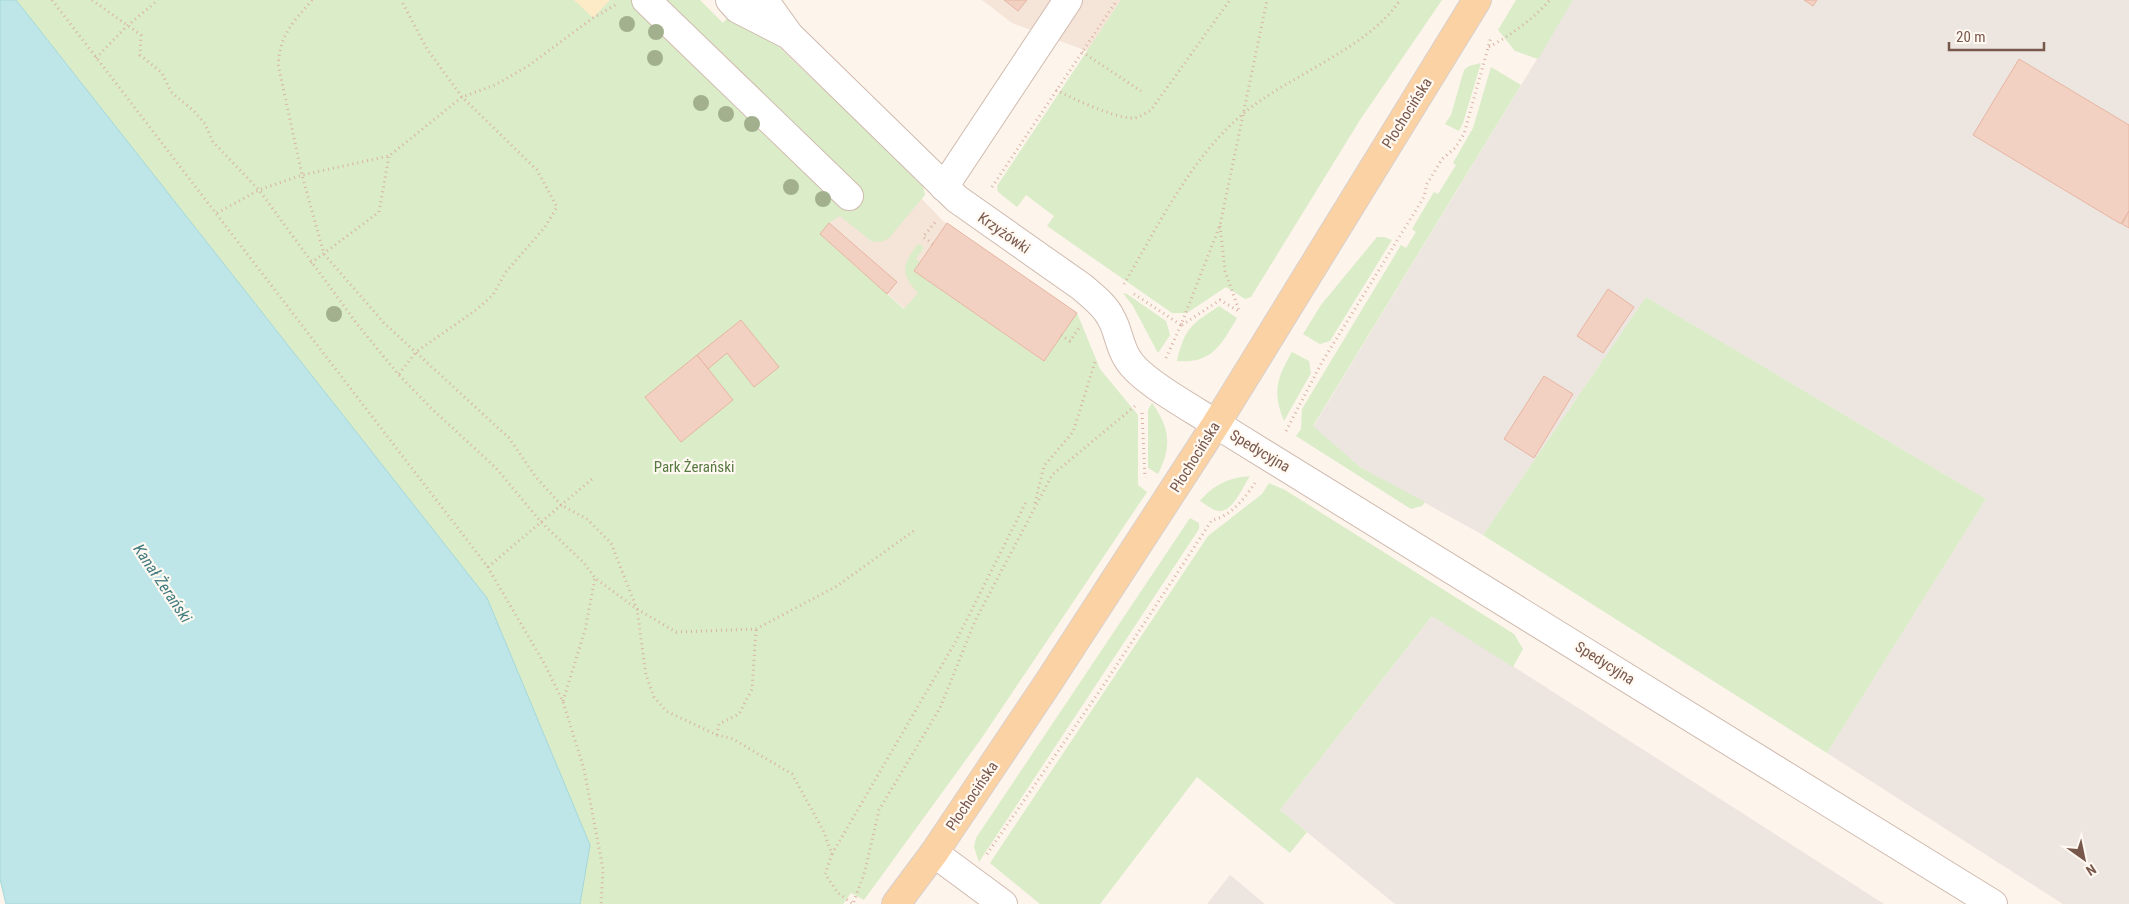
<svg xmlns="http://www.w3.org/2000/svg" width="2129" height="904" viewBox="0 0 2129 904" font-family="'Roboto Condensed',sans-serif">
<style>
.residential{fill:#f5e5d9}
.industrial{fill:#ede5e0}
.green{fill:#daecc8}
.sand{fill:#fcebc6}
.water{fill:#bee6e8;stroke:#a4d7da}
.building{fill:#f3d1c2;stroke:#e6b5a2}
.lines{fill:none;stroke-linecap:round;stroke-linejoin:round}
.minor-casing{stroke:#d0baaf;stroke-width:30}
.major-casing{stroke:#d9d0cd;stroke-width:30}
.path{stroke:#d9b3a4;stroke-width:3;stroke-dasharray:1 4;stroke-linecap:butt}
.minor{stroke:#fff;stroke-width:28}
.major{stroke:#fbd2a4;stroke-width:28}
.tree{fill:#a2b08e}
.labels{text-anchor:middle;stroke-width:4.5;stroke-linejoin:round;paint-order:stroke}
.street-label{font-size:15px;fill:#79584c;stroke:#fff9f2}
.park-label{font-size:15px;fill:#577941;stroke:#fff9f2}
.water-label{font-size:16px;font-style:italic;fill:#3f7a7e;stroke:#fff9f2}
</style>
<rect width="100%" height="100%" fill="#fdf4eb"/>
<g class="residential">
<polygon points="982,0 1202,0 1087,51 1012,23"/>
<polygon points="878,167 922,199 943,221 1077,313 1042,399 911,302 905,309 820,234 817,233"/>
</g>
<g class="industrial">
<polygon points="1573,0 2129,0 2129,904 2063,904 1827,753 1986,499 1646,297 1483,535 1360,467 1313,427"/>
<polygon points="1433,615 1884,904 1395,904 1280,810"/>
<polygon points="1230,875 1265,904 1207,904"/>
</g>
<g class="green">
<path d="M16,0H700L723,23L730,14L773,41L923,185L925,195L889,238C883,242 878,243 871,241L840,216L829,223L820,234L904,309L918,293C900,273 902,266 917,245L920,244L924,248L916,259L920,262L914,271L1043,361L1077,313L1100,369L1138,415V485L1147,492L981,739L864,900L851,893L843,904H580L590,845L487,598Z"/>
<polygon points="1121,0 1442,0 1360,120 1251,297 1245,299 1226,287 1187,313 1172,313 1047,226 1054,216 1026,195 1017,207 998,192 997,186"/>
<polygon points="1516,0 1573,0 1538,59 1515,51 1498,30"/>
<polygon points="1481,63 1463,123 1459,131 1445,124 1451,115 1464,70 1469,66"/>
<polygon points="1491,67 1521,85 1313,426 1360,467 1425,502 1422,506 1411,509 1296,436 1301,429 1302,409 1401,245 1406,248 1416,232 1412,229 1434,192 1438,194 1456,165 1453,163 1473,128"/>
<polygon points="1377,237 1384,237 1392,240 1330,341 1320,344 1303,334 1321,305"/>
<polygon points="1123,293 1127,294 1166,321 1170,335 1158,353 1133,306"/>
<polygon points="1646,297 1986,499 1827,753 1483,535"/>
<path d="M1219,306L1237,318C1221,345 1212,364 1177,361C1185,327 1191,325 1219,306Z"/>
<path d="M1292,352L1309,361L1311,373L1284,421C1272,391 1277,378 1292,352Z"/>
<path d="M1152,403C1170,428 1172,446 1158,474L1148,468V410Z"/>
<path d="M1250,476C1243,486 1233,513 1218,511C1212,510 1206,504 1200,501C1214,484 1229,478 1250,476Z"/>
<polygon points="1269,483 1285,490 1514,634 1523,649 1513,667 1432,616 1280,810 1307,832 1290,853 1197,777 1100,904 1040,904 990,863 1208,536 1262,494"/>
<polygon points="1190,518 1199,523 1199,529 979,862 974,847 976,838"/>
</g>
<polygon class="sand" points="574,0 610,0 593,18"/>
<polygon class="water" points="0,0 16,0 487,598 590,845 580,904 6,904 0,879"/>
<g class="building">
<polygon points="1004,0 1027,0 1018,11"/>
<polygon points="1804,0 1817,0 1813,6"/>
<polygon points="2019,59 2129,125 2129,211 2121,224 1973,135"/>
<polygon points="2129,211 2129,228 2122,224"/>
<polygon points="829,223 897,282 887,294 820,234"/>
<polygon points="947,223 1077,313 1044,361 914,271"/>
<polygon points="1608,289 1634,307 1603,353 1577,336"/>
<polygon points="741,320 779,367 754,387 727,353 708,369 697,355"/>
<polygon points="697,355 733,400 681,442 645,397"/>
<polygon points="1544,376 1573,394 1534,458 1504,439"/>
</g>
<g class="lines">
<defs>
<g id="minor">
<polyline points="646,0 849,196"/>
<polyline points="730,0 738,9 785,33"/>
<path d="M764,0L789,35L957,199L1082,287C1092,296 1105,305 1111,318C1119,331 1119,348 1129,361C1143,382 1193,409 1216,424L1993,904"/>
<polyline points="944,187 1068,0"/>
<polyline points="934,853 1003,904"/>
</g>
<polyline id="major" points="896,904 934,853 1048,683 1216,424 1477,0"/>
</defs>
<use href="#minor" class="minor-casing"/>
<use href="#major" class="major-casing"/>
<g class="path">
<polyline points="52,0 487,566 544,663 563,702 584,769 603,869 601,904"/>
<polyline points="92,0 141,35 140,55 162,73 171,92 194,111 205,124 213,142 259,190 357,324 398,374 431,408 496,468 541,522 584,563 595,578 637,609 676,632 756,629 837,586 915,530"/>
<path d="M312,0C293,23 281,32 278,64L302,175L324,254L384,323L509,438L535,476L561,505L587,519L611,543L637,609L646,675L654,697L666,711L717,735L733,739L792,774L823,830L832,854L825,874L838,893L853,904L865,871L879,810L940,708L975,621L1052,475L1135,406"/>
<path d="M1489,47C1511,35 1533,19 1550,0"/>
<polyline points="1082,52 1141,91"/>
<polyline points="96,58 127,26 158,0"/>
<path d="M1056,90C1074,99 1110,116 1130,118C1138,119 1144,114 1151,110L1230,0"/>
<polyline points="992,187 1117,0"/>
<polyline points="217,213 259,190 302,175 389,156 462,97 495,85 528,66 593,18 617,4"/>
<polyline points="1220,226 1225,271 1240,313"/>
<polyline points="933,244 923,237 936,221"/>
<polyline points="311,263 379,212 389,156"/>
<path d="M1124,284C1158,226 1191,157 1244,113C1288,76 1369,48 1400,0"/>
<polyline points="1134,294 1181,325"/>
<polyline points="1182,325 1220,300 1240,312"/>
<polyline points="1061,335 1070,341 1081,325"/>
<polyline points="1166,358 1181,325 1220,225 1267,0"/>
<polyline points="399,374 416,352 476,310 493,295 505,273 545,227 557,207 537,170 462,97 427,49 401,0"/>
<polyline points="1142,413 1145,478"/>
<polyline points="1286,431 1322,362 1424,197 1427,184 1442,159 1455,148 1464,134 1491,37"/>
<polyline points="1035,503 1044,466 1073,432 1095,362"/>
<polyline points="488,567 592,479"/>
<polyline points="563,701 585,630 595,578"/>
<polyline points="717,735 719,724 739,714 752,689 756,629"/>
<polyline points="832,854 956,641 1026,502"/>
<path d="M987,854L1101,689L1212,520C1230,517 1245,498 1255,483"/>
</g>
<use href="#minor" class="minor"/>
<use href="#major" class="major"/>
</g>
<g class="tree">
<circle cx="627" cy="24" r="8"/>
<circle cx="656" cy="32" r="8"/>
<circle cx="655" cy="58" r="8"/>
<circle cx="701" cy="103" r="8"/>
<circle cx="726" cy="114" r="8"/>
<circle cx="752" cy="124" r="8"/>
<circle cx="791" cy="187" r="8"/>
<circle cx="823" cy="199" r="8"/>
<circle cx="334" cy="314" r="8"/>
</g>
<g class="labels">
<g class="street-label">
<text transform="translate(1407 113) rotate(-58)" y="5">Płochocińska</text>
<text transform="translate(1004 233) rotate(35)" y="5">Krzyżówki</text>
<text transform="translate(1260 451) rotate(31)" y="5">Spedycyjna</text>
<text transform="translate(1195 457) rotate(-58)" y="5">Płochocińska</text>
<text transform="translate(1605 663) rotate(32)" y="5">Spedycyjna</text>
<text transform="translate(972 796) rotate(-56)" y="5">Płochocińska</text>
</g>
<g class="park-label">
<text x="694" y="472">Park Żerański</text>
</g>
<g class="water-label">
<text transform="translate(163 583) rotate(56)" y="6">Kanał Żerański</text>
</g>
</g>
<g transform="translate(2084 859) rotate(147)" stroke="#fff9f2" stroke-width="4" paint-order="stroke">
<path d="M0-4L9 19L0 12L-9 19Z" fill="#79584c"/>
<text y="-8" font-size="14" font-weight="bold" text-anchor="middle" fill="#79584c">N</text>
</g>
<path d="M1949 42v8h95v-8" fill="none" stroke="#79584c" stroke-width="2.5"/>
<text x="1956" y="42" font-size="15" fill="#79584c" stroke="#fff9f2" stroke-width="4" paint-order="stroke">20 m</text>
</svg>
